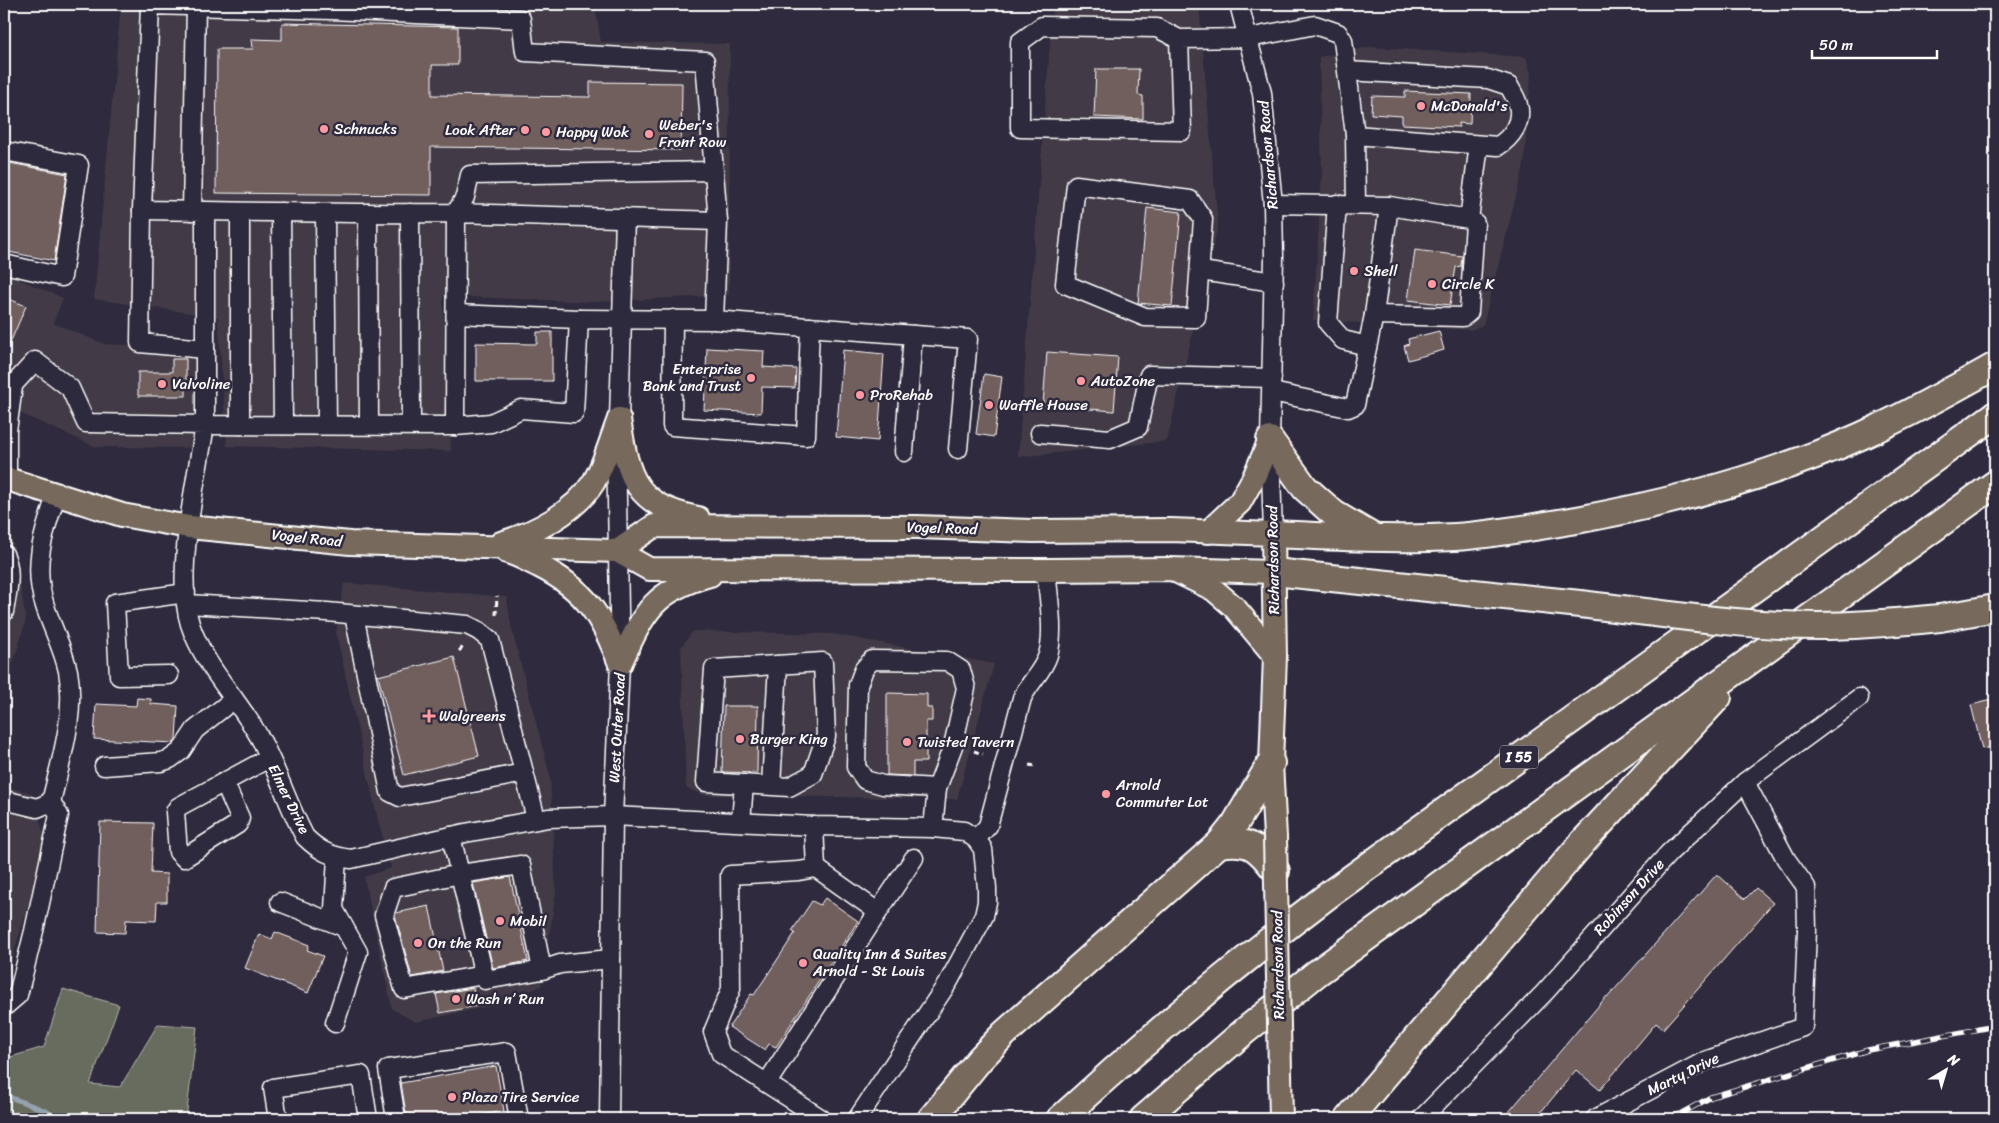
<svg xmlns="http://www.w3.org/2000/svg" width="1999" height="1123" viewBox="0 0 1999 1123" font-family="Sriracha,sans-serif">
<style>
.built{fill:#423a47}
.green{fill:#686c5e;stroke:#b4b6ae}
.lines{fill:none;stroke-linecap:round;stroke-linejoin:round}
.stream{stroke:#95a2af;stroke-width:5}
.building{fill:#705e5d;stroke:#fff}
.minor-casing{stroke:#fff;stroke-width:21}
.major-casing{stroke:#fff;stroke-width:26}
.highway-casing{stroke:#fff;stroke-width:30}
.path{stroke:#fff;stroke-width:3;stroke-dasharray:5 4;stroke-linecap:butt}
.minor{stroke:#2f2a3d;stroke-width:18}
.major{stroke:#77695c;stroke-width:22}
.highway{stroke:#77695c;stroke-width:26}
.rail-casing{stroke:#fff;stroke-width:5.5}
.rail{stroke:#2f2a3d;stroke-width:4;stroke-dasharray:11;stroke-linecap:butt}
.major-bridge-casing{stroke:#fff;stroke-width:26;stroke-linecap:butt}
.highway-bridge-casing{stroke:#fff;stroke-width:30;stroke-linecap:butt}
.major-bridge{stroke:#77695c;stroke-width:22}
.highway-bridge{stroke:#77695c;stroke-width:26}
.poi-dot{fill:#ff9aa2;stroke:#2f2a3d;stroke-width:2}
.labels{text-anchor:middle;stroke-width:5;stroke-linejoin:round;paint-order:stroke}
.shield{fill:#2f2a3d;stroke:#c1bfc5;stroke-width:1}
.shield-label{font-size:14px;font-weight:bold;fill:#fff}
.poi-label{font-size:15px;fill:#fff;stroke:#2f2a3d;text-anchor:start}
.street-label{font-size:15px;fill:#fff;stroke:#2f2a3d}
</style>
<rect width="100%" height="100%" fill="#2f2a3d"/>
<filter id="ink" filterUnits="userSpaceOnUse"><feTurbulence type="fractalNoise" baseFrequency=".02" numOctaves="2"/><feDisplacementMap in="SourceGraphic" scale="10" xChannelSelector="R" yChannelSelector="G"/><feConvolveMatrix kernelMatrix="1 2 1 2 8 2 1 2 1" color-interpolation-filters="sRGB"/></filter>
<g filter="url(#ink)">
<g class="built">
<polygon points="121,4 448,4 595,7 601,42 730,44 729,295 594,302 443,296 451,451 227,446 218,317 94,299"/>
<polygon points="1067,4 1199,4 1218,225 1167,441 1018,457 1053,5"/>
<polygon points="1370,47 1526,57 1531,74 1524,165 1483,325 1471,330 1313,320 1322,174 1319,57"/>
<polygon points="4,273 63,298 53,323 104,344 213,350 212,448 96,447 4,406"/>
<polygon points="4,524 10,526 26,620 4,694"/>
<polygon points="344,583 507,597 511,626 550,776 556,893 541,986 504,1003 416,1022 392,1009 364,877 391,868 376,812 336,633"/>
<polygon points="693,631 833,634 994,664 957,799 704,795 686,788 681,647"/>
<polygon points="4,786 31,793 47,843 4,985"/>
</g>
<polygon class="green" points="63,989 119,1005 90,1084 120,1087 158,1024 197,1027 186,1119 4,1119 4,1059 44,1047"/>
<g class="lines">
<polyline class="stream" points="4,1095 44,1110 59,1119"/>
</g>
<g class="building">
<polygon points="282,23 458,27 458,65 432,65 432,95 590,97 590,82 682,83 681,150 431,147 431,195 216,193 217,49 253,49 252,39 282,40"/>
<polygon points="1096,69 1139,69 1138,95 1143,96 1143,119 1094,117"/>
<polygon points="1405,91 1471,94 1470,124 1459,123 1459,127 1402,124 1402,116 1371,114 1372,96 1405,97"/>
<polygon points="4,162 67,174 54,261 4,251"/>
<polygon points="1147,208 1181,212 1172,306 1138,303"/>
<polygon points="1415,250 1462,256 1461,266 1456,267 1450,305 1408,300"/>
<polygon points="4,297 26,306 4,357"/>
<polygon points="1439,331 1444,350 1408,360 1404,346 1409,344 1408,339"/>
<polygon points="537,332 552,332 552,381 476,381 476,343 537,344"/>
<polygon points="707,348 764,351 763,367 796,369 795,388 762,387 761,413 704,410"/>
<polygon points="843,350 884,354 878,441 836,437"/>
<polygon points="1047,352 1118,357 1114,411 1043,405"/>
<polygon points="172,359 186,359 186,396 138,396 138,372 172,372"/>
<polygon points="984,374 1002,377 994,437 976,434"/>
<polygon points="454,657 479,756 404,775 378,676"/>
<polygon points="887,693 927,694 927,708 932,708 932,721 926,721 926,762 913,762 913,776 887,775"/>
<polygon points="137,698 151,699 151,704 178,706 176,739 173,743 94,739 96,704 136,706"/>
<polygon points="1995,699 1995,746 1982,749 1971,705"/>
<polygon points="724,706 758,706 757,773 722,772"/>
<polygon points="100,822 153,823 151,873 167,874 167,902 157,902 156,921 126,920 125,933 97,932"/>
<polygon points="1717,874 1745,899 1756,888 1773,903 1663,1029 1656,1023 1600,1090 1576,1070 1535,1119 1503,1119 1606,997 1607,998"/>
<polygon points="510,877 528,961 493,968 473,883"/>
<polygon points="825,898 858,921 776,1047 769,1044 765,1050 729,1027 751,994 754,995 795,933 792,931 812,901 820,905"/>
<polygon points="429,906 443,971 412,977 395,915 396,913"/>
<polygon points="275,932 309,945 307,950 323,956 308,993 245,968 259,934 272,939"/>
<polygon points="473,988 477,1006 440,1013 436,994"/>
<polygon points="496,1066 504,1111 460,1119 407,1119 401,1083"/>
</g>
<g class="lines">
<defs>
<g id="minor">
<polyline points="1239,4 1262,93 1273,204 1274,257 1270,440 1273,534"/>
<path d="M1179,39L1157,28L1042,26L1020,42V128L1182,131L1179,39L1249,38L1315,25L1338,33L1343,40L1355,135L1498,146C1511,138 1523,122 1518,105C1517,99 1512,92 1509,86L1488,79L1347,71"/>
<polyline points="1355,135 1356,204"/>
<polyline points="4,151 79,165 62,277 4,264"/>
<polygon points="1076,185 1190,200 1203,219 1196,318 1145,317 1065,284"/>
<polyline points="1337,204 1328,323 1343,340 1367,346"/>
<polyline points="142,210 140,343 205,349"/>
<polyline points="192,211 196,6"/>
<path d="M205,211V425L455,426L456,213L718,221L705,61L525,52L521,19L332,10L150,5L142,210C247,212 352,214 456,213L465,197L470,175L714,171"/>
<polyline points="240,212 240,425"/>
<polyline points="281,212 283,425"/>
<polyline points="325,213 327,425"/>
<polyline points="368,213 369,425"/>
<polyline points="410,213 411,425"/>
<polyline points="1469,219 1479,145"/>
<polyline points="718,221 714,320 968,339 958,449"/>
<polyline points="1201,271 1274,282"/>
<polyline points="456,314 579,319"/>
<polyline points="1374,315 1389,206"/>
<polyline points="673,319 672,426 806,436 810,327"/>
<polyline points="1272,392 1348,408 1355,405 1374,315 1463,317 1469,312 1475,223 1469,219 1389,206 1273,204"/>
<path d="M4,399L13,385L35,361L70,388L86,423L205,425C197,478 174,573 190,624C204,667 240,701 261,740C278,771 288,806 305,837C319,851 332,857 351,859L465,833L548,818L613,816L814,826L933,828L964,831L976,839L983,849L987,888V902L984,916L949,981L857,1119"/>
<polyline points="455,426 491,423 521,409 574,413 579,319 714,320"/>
<polyline points="1040,433 1110,439 1138,427 1149,375 1272,378"/>
<polyline points="904,452 913,335"/>
<polyline points="7,479 7,431 13,386"/>
<path d="M4,554C13,572 7,593 4,612"/>
<polyline points="187,604 327,612 467,625 479,631 490,640 536,819"/>
<polyline points="354,615 390,792 400,797 524,773"/>
<polygon points="823,662 826,736 813,774 789,787 706,782 714,669"/>
<polyline points="169,675 119,676 115,603 186,593"/>
<polyline points="104,766 161,762 170,759 181,751 195,730 234,699"/>
<polyline points="224,782 240,818 238,824 184,858 178,852 175,812 178,807 269,758"/>
<polyline points="771,785 778,665"/>
<path d="M4,800L37,808L51,802C61,760 76,714 68,671C63,648 52,628 45,606C32,566 43,534 56,496"/>
<polyline points="741,822 744,784"/>
<polyline points="814,826 816,868"/>
<polyline points="933,828 937,788 953,746 966,688 961,670 947,661 872,660 864,669 858,685 856,767 865,780 883,785 937,788"/>
<polyline points="451,836 485,980 542,970 560,964 611,959"/>
<path d="M976,839L988,826L1022,698C1029,683 1043,671 1048,655C1055,631 1048,595 1046,570"/>
<polyline points="280,902 344,927"/>
<polyline points="484,975 404,989 384,915 393,888 460,874 521,865 542,970"/>
<polyline points="4,1007 18,995 34,931 59,815 51,802"/>
<polyline points="335,1023 358,952 334,909 337,857"/>
<polyline points="767,1083 878,912"/>
<polyline points="278,1119 273,1088 361,1075 368,1119"/>
<polyline points="396,1119 388,1069 507,1052 519,1119"/>
<polyline points="609,1119 613,816 620,664 616,444 619,419 625,218"/>
<polyline points="822,1119 721,1054 713,1032 731,989 730,875 799,871 816,868 878,912 914,858"/>
<polyline points="1421,1119 1545,992 1669,853 1745,782 1859,698"/>
<polyline points="1595,1119 1705,1061 1803,1027 1807,930 1806,887 1786,859 1745,782"/>
</g>
<g id="major">
<path d="M619,419C628,478 634,505 698,518"/>
<polyline points="4,478 122,515 189,527 350,543 617,551 649,569 1046,570 1170,569 1274,572"/>
<polyline points="1208,532 1240,502 1254,477 1270,440"/>
<path d="M501,543C534,533 574,513 593,483C605,464 611,439 619,419"/>
<polyline points="617,551 654,526 917,527 1032,531 1171,530 1273,534 1275,656 1271,763 1275,837"/>
<path d="M507,552C518,555 528,561 539,566C585,589 602,616 620,664"/>
<polyline points="1178,572 1213,589 1234,607 1275,656"/>
<path d="M620,664C644,613 652,591 710,575"/>
</g>
<g id="highway">
<polyline points="1270,440 1305,488 1334,514 1373,537"/>
<path d="M1273,534C1334,537 1394,540 1455,537C1498,534 1540,526 1582,519C1678,501 1772,476 1861,436C1907,415 1951,391 1995,366"/>
<polyline points="1274,572 1580,604"/>
<polyline points="1940,618 1995,608"/>
<path d="M1219,844C1249,839 1258,847 1276,871"/>
<polyline points="931,1119 980,1059 1005,1033 1219,844 1235,824 1271,763"/>
<path d="M1060,1119C1147,1039 1237,964 1331,893L1995,415"/>
<polyline points="1143,1119 1246,1030 1317,973 1995,484"/>
<polyline points="1348,1119 1583,842 1718,697"/>
</g>
</defs>
<use href="#minor" class="minor-casing"/>
<use href="#major" class="major-casing"/>
<use href="#highway" class="highway-casing"/>
<g class="path">
<polyline points="496,615 497,596"/>
<polyline points="459,651 463,647"/>
<polyline points="974,751 983,754"/>
<polyline points="1029,765 1035,766"/>
</g>
<use href="#minor" class="minor"/>
<use href="#major" class="major"/>
<use href="#highway" class="highway"/>
<defs>
<polyline id="rail" points="1671,1119 1711,1097 1868,1050 1995,1026"/>
</defs>
<use href="#rail" class="rail-casing"/>
<use href="#rail" class="rail"/>
<defs>
<polyline id="major-bridge" points="1275,837 1281,1119"/>
<path id="highway-bridge" d="M1580,604C1659,613 1739,626 1819,626C1860,626 1900,622 1940,618"/>
</defs>
<use href="#major-bridge" class="major-bridge-casing"/>
<use href="#highway-bridge" class="highway-bridge-casing"/>
<use href="#major-bridge" class="major-bridge"/>
<use href="#highway-bridge" class="highway-bridge"/>
</g>
</g>
<g class="poi-dot">
<circle cx="1421" cy="106" r="5"/>
<circle cx="324" cy="129" r="5"/>
<circle cx="525" cy="130" r="5"/>
<circle cx="546" cy="132" r="5"/>
<circle cx="649" cy="134" r="5"/>
<circle cx="1354" cy="271" r="5"/>
<circle cx="1432" cy="284" r="5"/>
<circle cx="751" cy="378" r="5"/>
<circle cx="1081" cy="381" r="5"/>
<circle cx="162" cy="384" r="5"/>
<circle cx="860" cy="395" r="5"/>
<circle cx="989" cy="405" r="5"/>
<path d="M426.5 708.5h5v5h5v5h-5v5h-5v-5h-5v-5h5z"/>
<circle cx="740" cy="739" r="5"/>
<circle cx="907" cy="742" r="5"/>
<circle cx="1106" cy="794" r="5"/>
<circle cx="500" cy="921" r="5"/>
<circle cx="418" cy="943" r="5"/>
<circle cx="803" cy="963" r="5"/>
<circle cx="456" cy="999" r="5"/>
<circle cx="452" cy="1097" r="5"/>
</g>
<g class="labels">
<rect class="shield" x="1500" y="745.5" width="38" height="23" rx="4"/>
<g class="shield-label">
<text x="1519" y="762">I 55</text>
</g>
<g class="poi-label">
<text x="1431" y="111">McDonald's</text>
<text x="659" y="130">Weber's<tspan x="659" dy="17">Front Row</tspan></text>
<text x="334" y="134">Schnucks</text>
<text x="515" y="135" text-anchor="end">Look After</text>
<text x="556" y="137">Happy Wok</text>
<text x="1364" y="276">Shell</text>
<text x="1442" y="289">Circle K</text>
<text x="741" y="374" text-anchor="end">Enterprise<tspan x="741" dy="17">Bank and Trust</tspan></text>
<text x="1091" y="386">AutoZone</text>
<text x="172" y="389">Valvoline</text>
<text x="870" y="400">ProRehab</text>
<text x="999" y="410">Waffle House</text>
<text x="439" y="721">Walgreens</text>
<text x="750" y="744">Burger King</text>
<text x="917" y="747">Twisted Tavern</text>
<text x="1116" y="790">Arnold<tspan x="1116" dy="17">Commuter Lot</tspan></text>
<text x="510" y="926">Mobil</text>
<text x="428" y="948">On the Run</text>
<text x="813" y="959">Quality Inn &amp; Suites<tspan x="813" dy="17">Arnold - St Louis</tspan></text>
<text x="466" y="1004">Wash n’ Run</text>
<text x="462" y="1102">Plaza Tire Service</text>
</g>
<g class="street-label">
<text transform="translate(1268 155) rotate(-95)" y="5">Richardson Road</text>
<text transform="translate(942 528) rotate(2)" y="5">Vogel Road</text>
<text transform="translate(307 538) rotate(6)" y="5">Vogel Road</text>
<text transform="translate(1273 560) rotate(-91)" y="5">Richardson Road</text>
<text transform="translate(617 728) rotate(-87)" y="5">West Outer Road</text>
<text transform="translate(289 799) rotate(64)" y="5">Elmer Drive</text>
<text transform="translate(1629 897) rotate(-48)" y="5">Robinson Drive</text>
<text transform="translate(1278 965) rotate(-91)" y="5">Richardson Road</text>
<text transform="translate(1683 1074) rotate(-26)" y="5">Marty Drive</text>
</g>
</g>
<rect width="1999" height="1123" fill="none" stroke="#2f2a3d" stroke-width="20"/>
<rect x="10" y="10" width="1979" height="1103" fill="none" stroke="#fff" stroke-width="2" filter="url(#ink)"/>
<g transform="translate(1946 1070) rotate(38)" stroke="#2f2a3d" stroke-width="4" paint-order="stroke">
<path d="M0-4L9 19L0 12L-9 19Z" fill="#ffffff"/>
<text y="-8" font-size="14" font-weight="bold" text-anchor="middle" fill="#ffffff">N</text>
</g>
<path d="M1812 50v8h125v-8" fill="none" stroke="#ffffff" stroke-width="2.5"/>
<text x="1819" y="50" font-size="15" fill="#ffffff" stroke="#2f2a3d" stroke-width="4" paint-order="stroke">50 m</text>
</svg>
